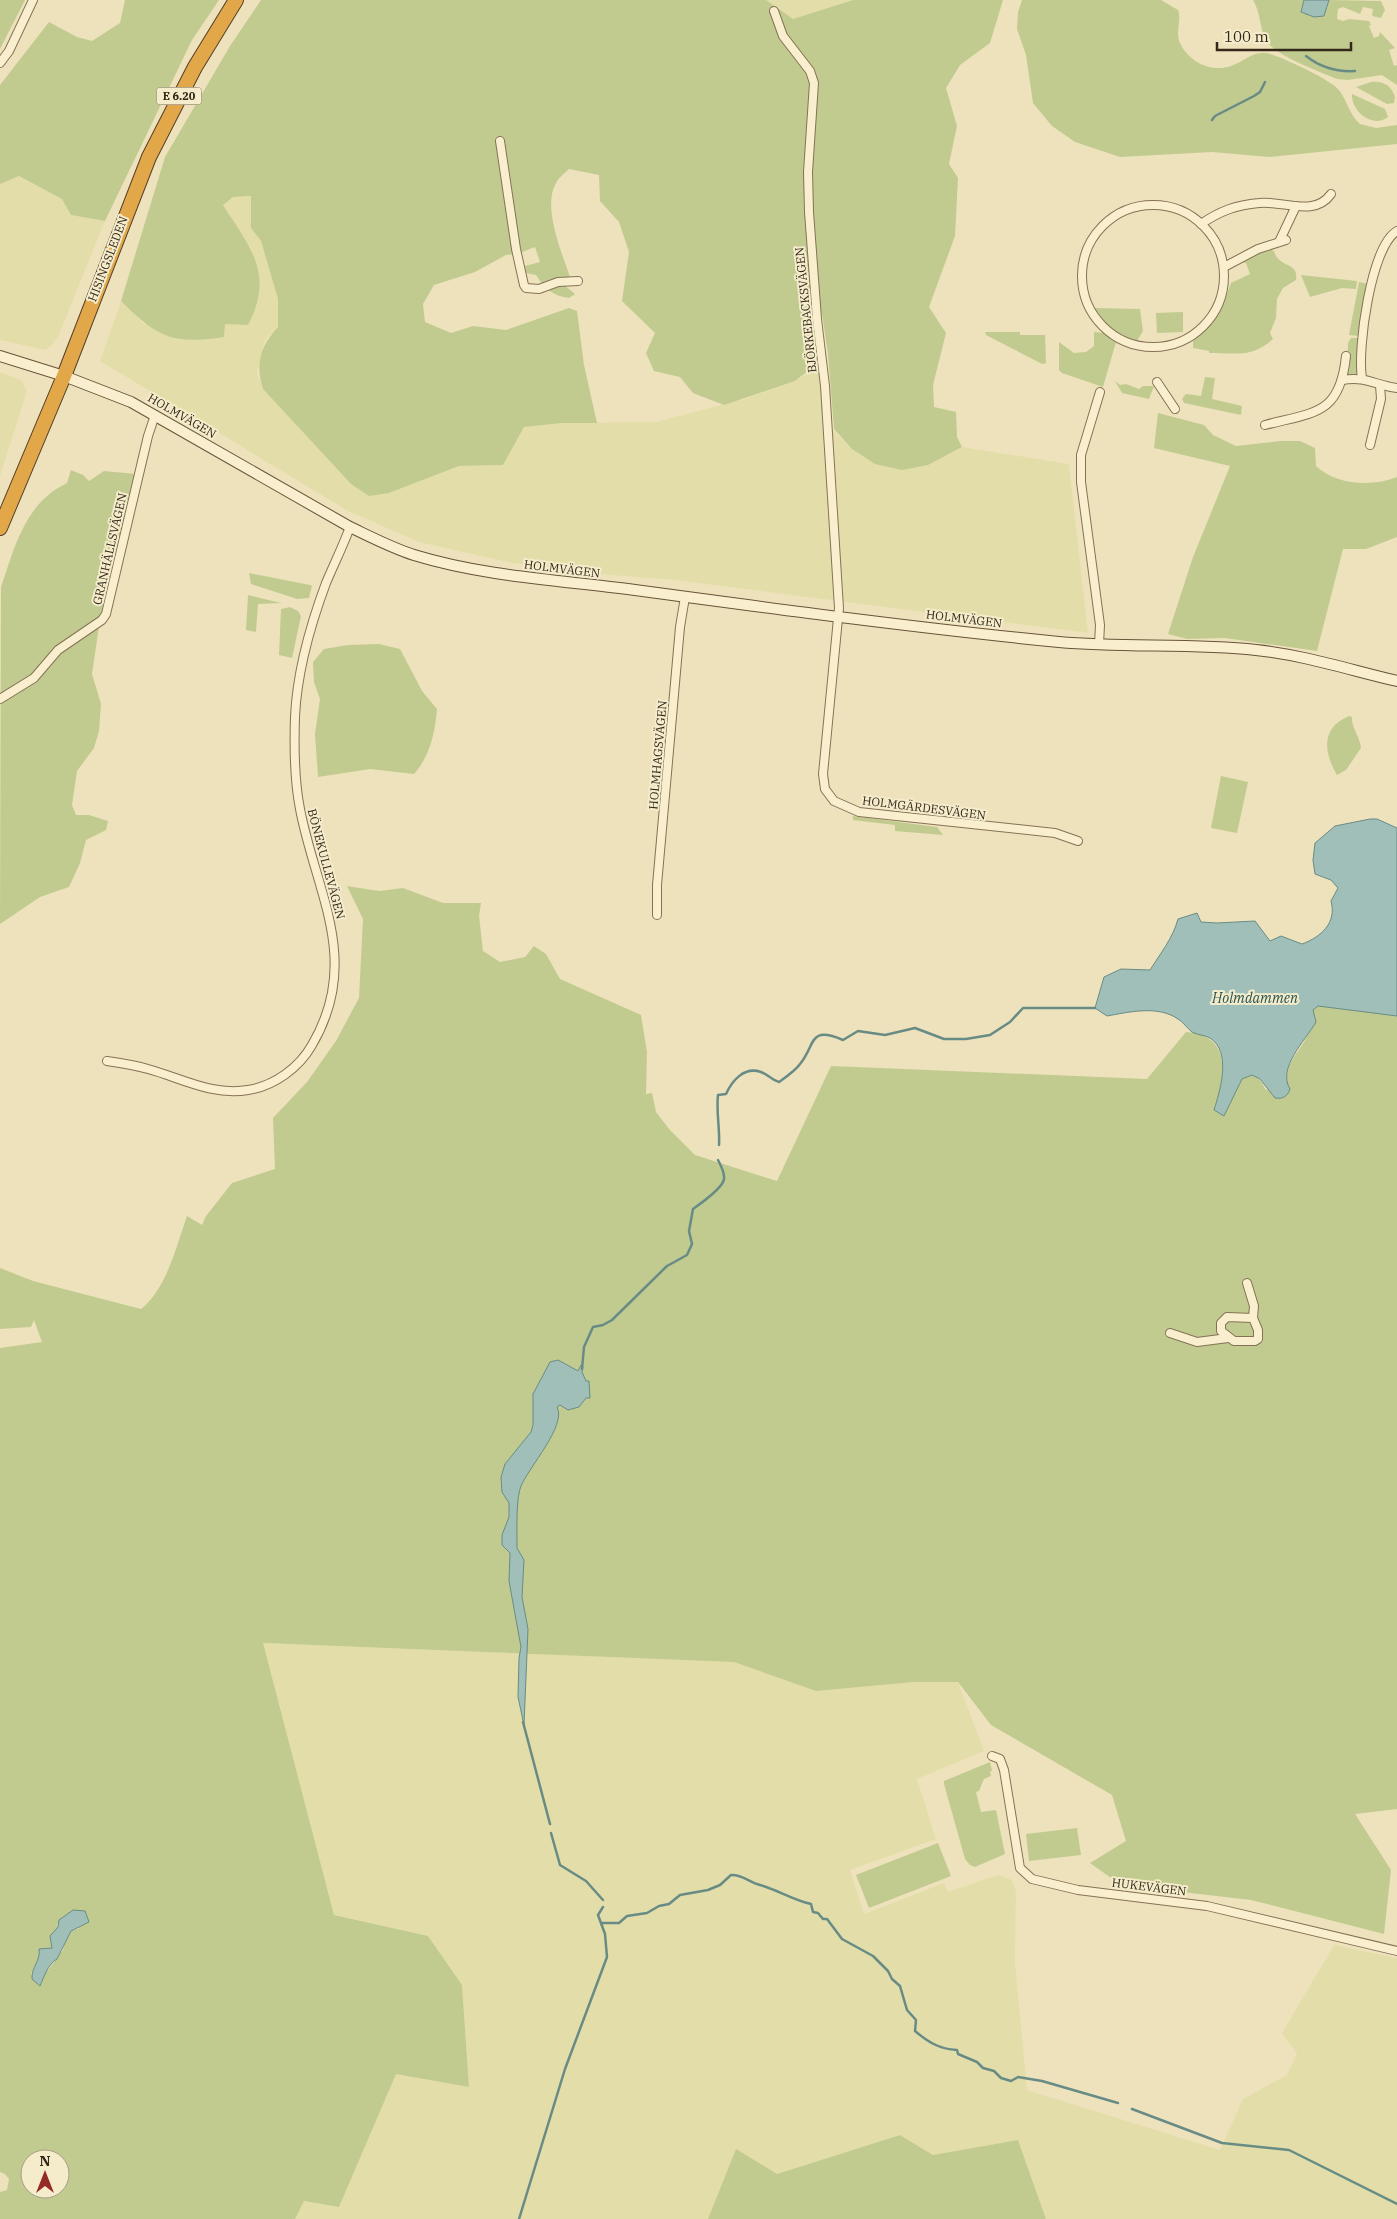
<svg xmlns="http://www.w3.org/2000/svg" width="1397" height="2219" viewBox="0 0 1397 2219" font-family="'IBM Plex Serif',serif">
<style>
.farmland{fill:#e3dea9}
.green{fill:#c1cb90;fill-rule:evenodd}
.water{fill:#a0bfb8;stroke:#688c85}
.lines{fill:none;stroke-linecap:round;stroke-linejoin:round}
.stream{stroke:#688c85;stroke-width:2.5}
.street-casing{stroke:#857255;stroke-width:10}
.secondary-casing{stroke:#675339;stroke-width:12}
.highway-casing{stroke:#523f2a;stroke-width:16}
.street{stroke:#f9efcf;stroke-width:8}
.secondary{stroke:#f9efcf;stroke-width:10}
.highway{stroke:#e1a749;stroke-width:14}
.labels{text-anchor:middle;stroke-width:4;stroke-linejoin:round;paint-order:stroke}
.shield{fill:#f5eccb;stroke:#6e6350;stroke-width:1}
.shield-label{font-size:11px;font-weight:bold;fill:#34281b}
.street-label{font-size:12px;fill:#34281b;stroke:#f5eccb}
.water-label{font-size:14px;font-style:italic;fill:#295454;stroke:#f5eccb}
</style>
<rect width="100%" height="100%" fill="#eee2bc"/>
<g class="farmland">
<polygon points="766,0 853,0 793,19"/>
<polygon points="19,176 62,199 71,215 105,221 58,337 51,346 45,350 0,340 0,184"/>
<polygon points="251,196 251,228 261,241 278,299 278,327 265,340 257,373 263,389 351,484 389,493 459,466 503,465 524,427 562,423 656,422 744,399 795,381 817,369 821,374 824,426 834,431 852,449 928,465 962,447 1069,464 1088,633 675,580 611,575 507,562 419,542 348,511 100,361 121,301 144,324 224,337 225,324 252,250 223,205 233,197"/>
<polygon points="0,372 21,380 27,391 0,476"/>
<polygon points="262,1643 734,1662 816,1691 914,1682 958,1682 984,1751 917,1779 936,1839 850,1870 864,1914 944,1883 948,1892 998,1875 1012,1880 1016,1891 1015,1962 1027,2090 1220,2150 1243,2099 1287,2075 1297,2054 1282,2033 1334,1945 1397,1958 1397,2219 1046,2219 1018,2140 933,2155 900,2135 777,2174 708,2219 295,2219 303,2201 339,2207 396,2073 469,2087 462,1985 428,1936 334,1915"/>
</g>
<g class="green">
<polygon points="0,0 25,0 0,49"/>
<polygon points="125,0 219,0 192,40 105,221 71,215 62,199 19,176 0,184 0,85 49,22 77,37 92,41 120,23"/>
<path d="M261,0H766L793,19L853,0H1003L990,43L960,65L946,88L957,126L949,164L958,178L955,236L929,307L946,333L933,385L934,407L956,412L957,437L962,447L928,465L902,470L875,464L852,449L834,429L828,354L822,314L812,308L810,322L816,365L795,381L724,405L693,393L680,377L654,371L646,353L655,333L622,301L629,252L619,222L600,201L599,175L569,169C565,173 558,178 556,183C542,207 562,253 570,277L564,285L575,294L569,298C553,296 545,289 536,275L526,273L525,266L540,262L535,247L517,254L506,255L475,272L434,285L423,304L425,322L451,333L473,326L506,330L569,308L577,311L584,365L597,423H562L524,427L503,465L459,466L389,493L369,496L351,484L263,389C255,365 260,346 278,327V299L261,241L251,228V196L233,197L223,205C250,247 275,274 248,325L225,324L224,337C172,345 157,337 121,301L165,157L230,46Z"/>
<path d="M1022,0H1161L1178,10C1182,20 1175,31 1180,43C1189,62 1211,73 1231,66C1244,62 1255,49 1270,54C1284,58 1329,79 1338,89C1347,99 1349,115 1360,124L1376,128L1397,125V144L1269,157L1212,152L1120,157L1075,142L1052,126L1033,103L1026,55L1017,29L1018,12Z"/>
<path d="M1253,0H1304L1301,12L1314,17L1327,8L1329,0L1381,1L1385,10L1381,18L1372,16L1373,9L1363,7L1360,14L1343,7L1338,9L1337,19L1343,21L1349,19L1369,21L1371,25L1369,26L1374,38L1379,36L1380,32L1395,48L1389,50L1394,66L1397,65V85L1382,75L1348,80L1337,79C1320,72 1273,55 1266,40C1259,27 1261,13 1253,0Z"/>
<path d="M1371,82C1383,81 1391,85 1395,97L1394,103L1387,104L1356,87Z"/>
<path d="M1352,94L1385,109L1388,117C1372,129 1351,111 1352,94Z"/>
<path d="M1269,249L1274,251C1279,269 1299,261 1296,280L1283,288L1277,299L1276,318L1270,333L1273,339C1252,358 1235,353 1209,353V351L1193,348V341L1214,321L1222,307L1231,283L1250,274L1246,263L1239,262L1249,256Z"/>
<polygon points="1301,275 1357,281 1356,289 1342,288 1310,297"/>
<polygon points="1359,282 1368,284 1358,336 1349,335"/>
<path d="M1095,308L1140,309L1143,331L1137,341C1119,336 1104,325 1095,308Z"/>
<polygon points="1183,312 1183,332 1157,333 1156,313"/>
<polygon points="985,332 1020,332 1020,335 1045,335 1046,363 1042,364 986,335"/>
<polygon points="1094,332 1105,333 1116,342 1103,387 1062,373 1059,370 1059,342 1074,353 1086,352 1094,346"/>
<polygon points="1351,338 1359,338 1358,373 1357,375 1347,376 1348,343"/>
<polygon points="1205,377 1215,378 1212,399 1242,406 1241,415 1184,403 1182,399 1186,394 1201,396"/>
<polygon points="1115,381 1120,385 1126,384 1139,389 1143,386 1154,386 1149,399 1122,393"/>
<path d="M1158,413L1204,425L1213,435L1236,446L1281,441H1300L1315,448L1316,466C1335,485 1373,487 1397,477V537L1366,549H1343L1317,651L1225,638L1187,639L1168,634L1193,557L1230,466L1154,448Z"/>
<path d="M71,470L83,475L89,481L104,471L136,474L101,613L92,674L101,704L99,731L94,748L77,771L72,805L76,815H89L108,821L106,830L86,840L80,863L69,887L40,897L0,924L1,587C15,546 25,503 67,483Z"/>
<polygon points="249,573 310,585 312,586 309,598 297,599 251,584"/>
<polygon points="248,595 281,603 258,604 256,632 246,630"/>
<polygon points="290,607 298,611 301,616 292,658 279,655 281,609"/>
<path d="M379,644L400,649L422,691L437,709C435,733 430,756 414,774L370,769L318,777L315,734L320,699L314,682L313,662L324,649L348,645Z"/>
<path d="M1349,716L1352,717C1351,727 1360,737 1361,748L1346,770L1337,775C1324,753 1320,728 1349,716Z"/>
<polygon points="1221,776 1248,782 1237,833 1211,828"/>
<polygon points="853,816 937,827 943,835 895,831 895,825 853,820"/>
<path d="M347,886L379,891L403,888L443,903H481L479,916L483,951L500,962L525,957L534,946L546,954L560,979L641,1015L647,1052L646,1094L652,1093L656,1112L669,1129L695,1155L777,1181L831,1066L1147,1079L1186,1032C1233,1035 1225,1077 1214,1110L1224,1116L1242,1079L1252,1075C1260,1078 1262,1083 1266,1090L1286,1083C1288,1059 1295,1058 1305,1040C1310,1032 1310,1019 1312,1010L1318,1005L1397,1016V1809L1355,1814L1391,1870L1384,1934L1251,1900L1121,1885L1090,1863L1126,1841L1112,1795L991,1725L958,1682H914L816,1691L734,1662L263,1643L334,1915L428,1936L462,1985L469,2087L396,2074L339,2207L304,2201L295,2219H0V2192L7,2190L9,2179L5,2174L0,2172V1348L42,1342L34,1320L31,1327L0,1329V1268L33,1281L141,1309C167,1288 176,1247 187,1216L202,1225L206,1216L232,1183L275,1169L273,1118L307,1082L336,1041L359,998L363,919ZM58,1923L80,1928L71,1931L65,1939L63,1950L42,1978V1984L31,1974L40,1956L52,1948ZM30,2159H60V2189H30Z"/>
<polygon points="990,1762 992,1771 990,1771 991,1776 984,1779 979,1791 976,1792 981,1812 996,1810 1005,1854 975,1867 970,1865 965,1859 944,1784 944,1781"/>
<polygon points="1077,1828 1081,1855 1029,1861 1026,1834"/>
<polygon points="938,1843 951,1876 869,1908 856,1875"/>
<polygon points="900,2135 933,2155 1018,2140 1046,2219 708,2219 736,2149 777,2174"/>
</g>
<g class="water">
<polygon points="1304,0 1329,0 1324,16 1314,17 1301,12"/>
<path d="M1370,819H1377L1397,828V1016L1318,1006L1313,1010L1316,1022C1305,1041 1277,1068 1290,1089C1287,1097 1283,1099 1275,1098L1260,1079L1252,1075L1242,1079L1224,1116L1214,1110C1220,1091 1232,1052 1210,1038C1205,1035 1197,1035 1192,1032C1187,1028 1183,1022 1178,1019C1158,1005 1129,1012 1107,1016L1095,1008L1104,977L1121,969L1150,970C1160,954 1173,938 1178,919L1197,913L1201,922L1217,923L1255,921L1270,941L1281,936L1302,944C1321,937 1337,923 1331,901L1338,888L1331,880L1315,874L1313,860L1315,843L1335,826Z"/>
<path d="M558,1360L578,1371L581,1365L583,1367L582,1372L586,1381H589L590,1398H586L579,1407L568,1410L560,1405L557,1407C567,1425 529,1467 521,1486C516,1498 517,1527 517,1541V1548L524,1560L522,1597L528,1629L524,1725L518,1697L519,1658L521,1647L509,1581L510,1553L502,1545V1535L509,1517V1503L502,1492L501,1477L505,1464L531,1432L533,1425V1394L550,1362Z"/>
<path d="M73,1910L85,1911L89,1922L71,1931L57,1959C48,1964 44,1977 40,1986L32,1979C31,1968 41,1960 39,1949L52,1948L50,1936L58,1927L59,1920Z"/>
</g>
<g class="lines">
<g class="stream">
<path d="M1306,56C1320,67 1338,72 1355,71"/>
<polyline points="1212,120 1215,116 1254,96 1260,92 1265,82"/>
<path d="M719,1145C720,1128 716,1112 718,1095L726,1094C732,1081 744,1066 761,1072C767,1074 772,1080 779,1082C786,1077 795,1071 800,1064C816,1045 808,1025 843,1040L858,1031L885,1035L915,1028L944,1039H966L990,1035L1010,1022L1023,1008H1095"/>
<path d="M582,1369L584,1347L593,1327L603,1325L612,1320L667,1266L687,1255L692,1244L689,1231L693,1209C700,1204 723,1188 724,1179C725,1173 721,1166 718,1160"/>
<polyline points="523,1722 550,1824"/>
<polyline points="551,1833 560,1865 586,1881 603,1900"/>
<path d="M602,1923H619L627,1916L647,1913L659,1906L669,1904L680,1895L708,1890L720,1885L731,1875C742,1874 750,1883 760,1885C778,1890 793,1900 811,1904L813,1912L818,1913L823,1919H827L842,1939L873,1956L888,1971L892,1979L900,1986L907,2010L916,2020L915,2031C928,2042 939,2049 957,2050L958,2054L977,2062L983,2068L994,2071L1001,2078L1011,2081L1018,2077L1042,2081L1118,2103"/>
<polyline points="1132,2109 1222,2143 1289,2150 1397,2204"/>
<polyline points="519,2219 565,2069 607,1957 605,1934 598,1915 603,1907"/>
</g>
<defs>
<g id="street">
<polyline points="774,11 783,36 810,71 814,83 808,172 809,212 817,319 825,386 839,608 823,774 825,789 834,801 859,812 1055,833 1078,841"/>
<polyline points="0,63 9,51 33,0"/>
<polyline points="500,141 516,249 524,285 526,288 539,289 558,282 578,281"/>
<circle cx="1153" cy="276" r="71"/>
<path d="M1201,224C1220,211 1236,205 1259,203C1283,200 1314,218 1331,194"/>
<polyline points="1279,242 1296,206"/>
<polyline points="1224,267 1258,249 1286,240"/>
<path d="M1362,378C1357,349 1371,246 1397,231"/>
<path d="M1342,380C1367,376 1374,385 1397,388"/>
<polyline points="1157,382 1175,409"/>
<path d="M1265,425C1315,412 1340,415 1346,356"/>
<polyline points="1370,445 1381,399 1380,385"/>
<polyline points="1099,644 1100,625 1081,482 1081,455 1100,392"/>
<polyline points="0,699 34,678 58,650 102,620 106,614 148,436 155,415"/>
<polyline points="657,915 657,885 680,627 685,597"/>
<path d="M107,1061C121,1063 135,1065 148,1069C181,1078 212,1096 248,1090C274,1086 299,1068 312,1045C362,960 316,893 300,809C294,779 294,747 295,717C297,671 310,626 326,583C334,564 343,546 350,527"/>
<polyline points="1247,1283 1254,1306 1253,1318 1258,1330 1258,1339 1255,1341 1234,1341 1221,1331 1221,1323 1227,1317 1253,1318"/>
<polyline points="1170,1333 1197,1342 1228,1338"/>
<polyline points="992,1756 1000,1759 1004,1770 1020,1868 1032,1879 1078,1890 1207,1906 1397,1951"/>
</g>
<path id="secondary" d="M0,356L64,376L131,402L350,527C371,537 392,548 414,555C486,577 561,580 635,590C776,609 917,628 1059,642C1125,648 1191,643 1256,650C1304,655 1350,670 1397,681"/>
<polyline id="highway" points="0,528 64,376 149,157 195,67 236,0"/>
</defs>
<use href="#street" class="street-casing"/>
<use href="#secondary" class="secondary-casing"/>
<use href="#highway" class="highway-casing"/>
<use href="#street" class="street"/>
<use href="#secondary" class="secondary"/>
<use href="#highway" class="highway"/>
</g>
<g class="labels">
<rect class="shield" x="156.5" y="87.5" width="45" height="17" rx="4"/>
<g class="shield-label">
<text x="179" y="100">E 6.20</text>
</g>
<g class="street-label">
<text transform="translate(108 259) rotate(-69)" y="4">HISINGSLEDEN</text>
<text transform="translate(806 310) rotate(-96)" y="4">BJÖRKEBACKSVÄGEN</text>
<text transform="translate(182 416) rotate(30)" y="4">HOLMVÄGEN</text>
<text transform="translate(110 549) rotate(-77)" y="4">GRANHÄLLSVÄGEN</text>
<text transform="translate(562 569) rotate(7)" y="4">HOLMVÄGEN</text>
<text transform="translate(964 619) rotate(7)" y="4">HOLMVÄGEN</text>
<text transform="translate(658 755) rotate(-85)" y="4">HOLMHAGSVÄGEN</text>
<text transform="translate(924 808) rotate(7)" y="4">HOLMGÄRDESVÄGEN</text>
<text transform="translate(326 864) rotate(75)" y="4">BÖNEKULLEVÄGEN</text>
<text transform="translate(1149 1887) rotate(7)" y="4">HUKEVÄGEN</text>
</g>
<g class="water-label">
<text x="1255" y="1003">Holmdammen</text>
</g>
</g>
<g transform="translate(45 2174)"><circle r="24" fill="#f5eccb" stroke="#a89e85"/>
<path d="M0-4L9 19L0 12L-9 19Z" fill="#952b25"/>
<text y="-8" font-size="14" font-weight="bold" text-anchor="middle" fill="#34281b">N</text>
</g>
<path d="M1217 42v8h134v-8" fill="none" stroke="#34281b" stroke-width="2.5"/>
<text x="1224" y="42" font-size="15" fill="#34281b" stroke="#f5eccb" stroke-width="4" paint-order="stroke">100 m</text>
</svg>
